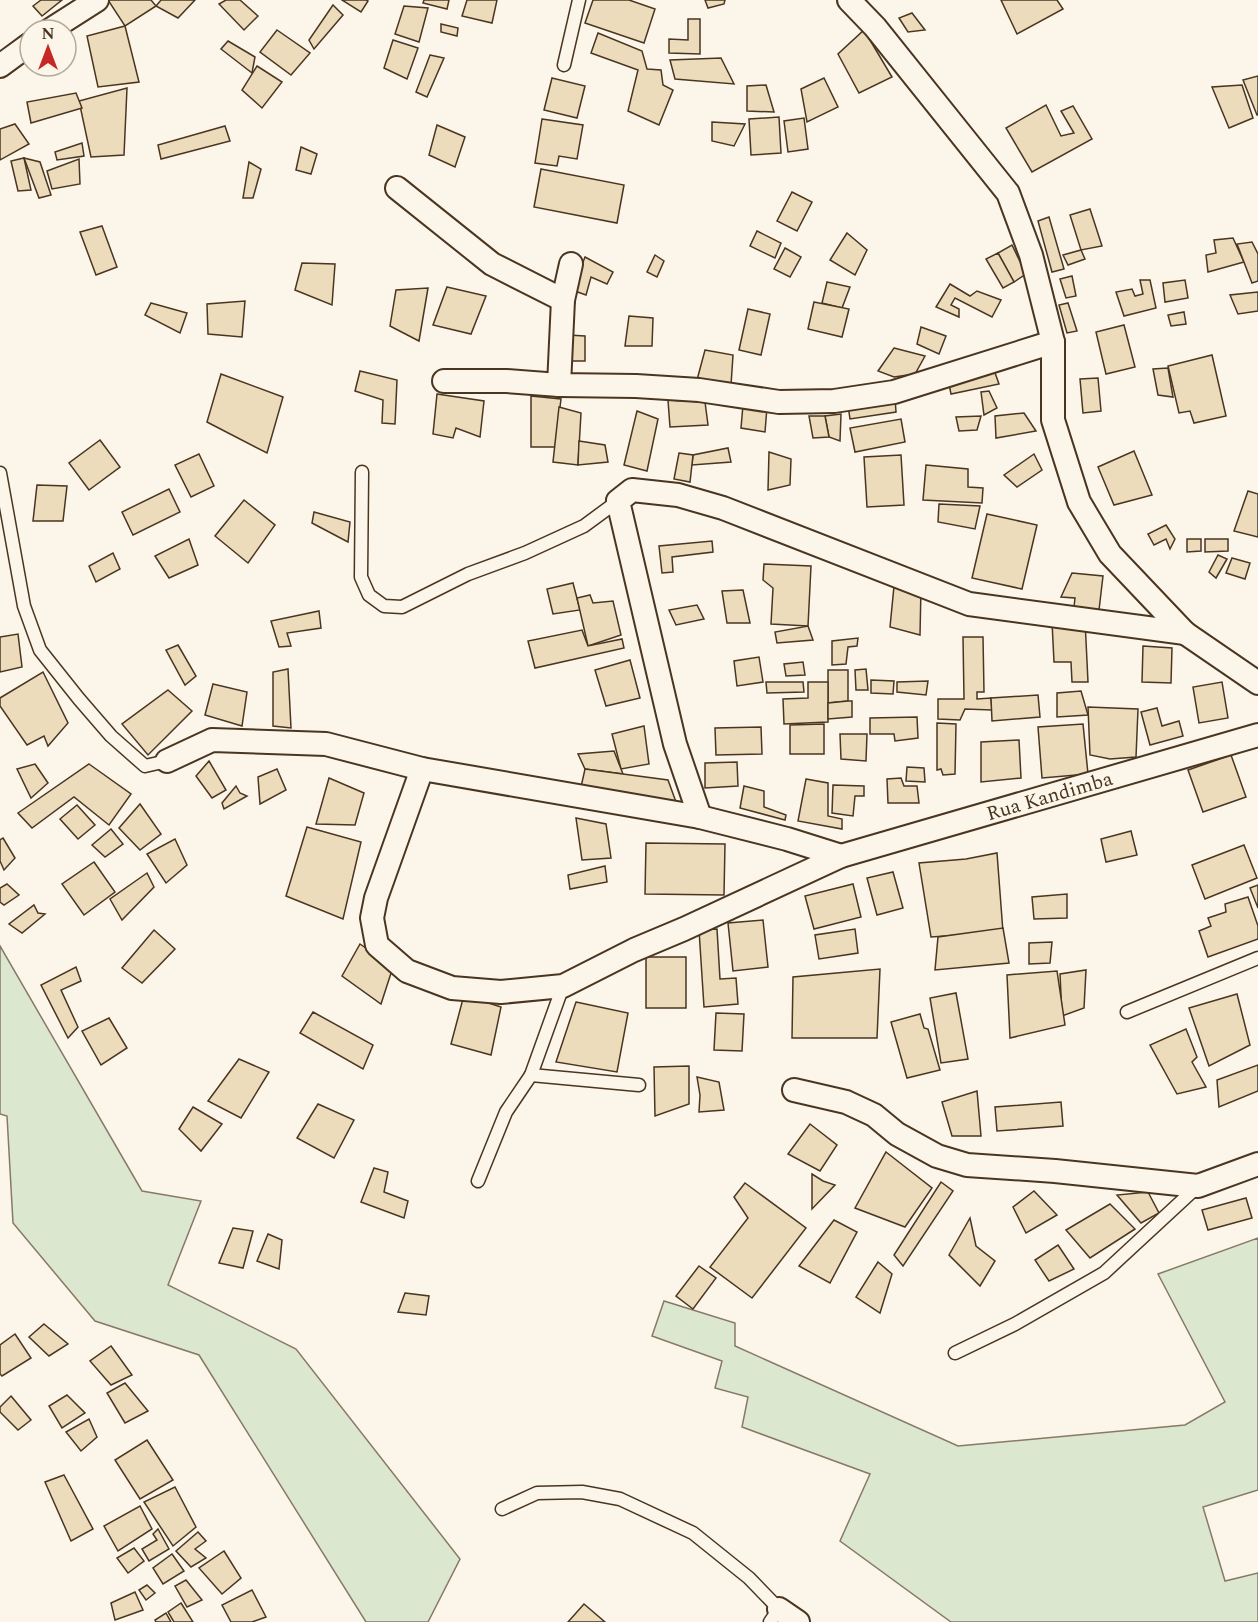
<svg xmlns="http://www.w3.org/2000/svg" width="1258" height="1622" viewBox="0 0 1258 1622" font-family="Spectral,serif">
<style>
.green{fill:#dce7d0;stroke:#887966;stroke-width:1.5}
.building{fill:#ecdcbc;stroke:#4a3520;stroke-width:1.5}
.lines{fill:none;stroke-linecap:round;stroke-linejoin:round}
.lane-casing{stroke:#4a3520;stroke-width:15}
.street-casing{stroke:#4a3520;stroke-width:26}
.lane{stroke:#fbf6e9;stroke-width:12}
.street{stroke:#fbf6e9;stroke-width:22}
.labels{text-anchor:middle;stroke-width:4.5;stroke-linejoin:round;paint-order:stroke}
.street-label{font-size:20px;fill:#4a3520;stroke:#fbf6e9}
</style>
<rect width="100%" height="100%" fill="#fbf6e9"/>
<g class="green">
<polygon points="0,946 142,1191 201,1201 168,1285 296,1349 460,1559 428,1622 366,1622 199,1355 95,1321 13,1223 7,1116 0,1114"/>
<polygon points="1258,1238 1258,1490 1203,1507 1225,1581 1258,1573 1258,1622 951,1622 840,1541 870,1474 742,1427 748,1397 715,1388 722,1361 652,1336 664,1301 735,1323 735,1346 958,1446 1185,1425 1225,1402 1158,1274"/>
</g>
<g class="building">
<polygon points="41,0 62,0 42,16 33,6"/>
<polygon points="108,0 151,0 156,6 125,26"/>
<polygon points="161,0 195,0 178,18 156,6"/>
<polygon points="226,0 240,0 258,16 244,30 219,4"/>
<polygon points="342,0 366,0 368,1 361,12"/>
<polygon points="424,0 449,0 447,9 423,3"/>
<polygon points="467,0 497,0 492,23 462,16"/>
<polygon points="593,0 629,0 655,9 644,43 585,23"/>
<polygon points="705,0 725,0 724,4 708,8"/>
<polygon points="1001,0 1057,0 1063,9 1017,34"/>
<polygon points="333,5 343,15 314,49 309,40"/>
<polygon points="404,6 428,8 419,42 395,34"/>
<polygon points="912,13 925,30 908,32 899,18"/>
<polygon points="688,19 700,19 700,54 669,53 669,39 688,40"/>
<polygon points="441,24 458,28 457,36 441,32"/>
<polygon points="125,26 139,82 98,87 87,36"/>
<polygon points="277,30 310,53 291,75 260,52"/>
<polygon points="864,30 892,77 859,93 838,54"/>
<polygon points="598,33 642,51 647,69 661,70 663,85 673,90 659,125 628,111 638,70 591,53"/>
<polygon points="393,40 418,48 407,79 384,68"/>
<polygon points="228,41 255,57 252,73 221,49"/>
<polygon points="430,55 444,58 427,97 416,92"/>
<polygon points="721,58 734,84 675,79 670,60"/>
<polygon points="257,66 282,82 262,108 242,90"/>
<polygon points="1258,76 1258,115 1257,115 1243,80"/>
<polygon points="552,78 585,86 577,118 544,110"/>
<polygon points="824,78 838,107 807,122 801,89"/>
<polygon points="766,85 774,112 747,111 747,86"/>
<polygon points="1242,85 1253,118 1229,128 1212,87"/>
<polygon points="127,88 124,155 91,157 79,101"/>
<polygon points="76,93 82,108 31,123 27,102"/>
<polygon points="1046,105 1061,136 1074,133 1061,111 1073,106 1092,139 1032,172 1006,128"/>
<polygon points="779,117 781,153 751,155 749,119"/>
<polygon points="804,118 808,149 788,152 784,121"/>
<polygon points="542,119 583,125 577,159 559,156 557,166 535,163"/>
<polygon points="712,122 745,124 734,146 712,141"/>
<polygon points="15,124 29,144 0,160 0,129"/>
<polygon points="437,125 465,137 455,167 429,155"/>
<polygon points="225,126 230,141 161,159 158,145"/>
<polygon points="82,143 84,156 57,160 55,152"/>
<polygon points="301,147 317,154 311,174 296,170"/>
<polygon points="24,158 31,190 18,191 11,161"/>
<polygon points="24,158 40,162 51,195 39,198"/>
<polygon points="79,159 80,184 52,189 47,171"/>
<polygon points="249,162 261,169 253,198 243,198"/>
<polygon points="541,169 624,185 617,223 534,207"/>
<polygon points="792,192 812,202 797,231 777,221"/>
<polygon points="1090,209 1102,246 1081,250 1070,215"/>
<polygon points="1049,217 1064,269 1052,272 1038,221"/>
<polygon points="102,226 117,267 96,275 80,232"/>
<polygon points="757,231 781,243 775,258 750,246"/>
<polygon points="847,233 867,250 855,275 830,260"/>
<polygon points="1233,238 1244,262 1208,272 1206,255 1216,253 1214,240"/>
<polygon points="1252,242 1258,254 1258,281 1252,283 1237,244"/>
<polygon points="1012,245 1026,274 1014,282 998,253"/>
<polygon points="785,248 801,257 790,277 774,269"/>
<polygon points="1081,250 1085,259 1068,265 1063,255"/>
<polygon points="998,253 1014,282 1003,288 986,259"/>
<polygon points="655,255 664,261 657,277 647,272"/>
<polygon points="585,257 613,272 607,284 591,277 586,295 572,290"/>
<polygon points="302,263 335,264 332,305 295,290"/>
<polygon points="1072,276 1076,296 1066,298 1060,279"/>
<polygon points="1140,280 1150,280 1156,308 1124,316 1116,292 1132,289 1135,296 1143,294"/>
<polygon points="1185,280 1188,298 1165,302 1163,283"/>
<polygon points="827,282 850,287 842,308 822,303"/>
<polygon points="950,284 970,296 977,291 1001,300 992,317 955,298 951,305 959,309 959,317 936,307"/>
<polygon points="447,287 486,296 471,334 433,325"/>
<polygon points="428,288 419,341 390,326 396,290"/>
<polygon points="1258,292 1258,311 1238,314 1230,295"/>
<polygon points="245,301 242,337 208,334 207,304"/>
<polygon points="814,302 849,309 842,337 808,329"/>
<polygon points="151,303 187,313 180,333 145,315"/>
<polygon points="1068,303 1077,331 1067,333 1059,305"/>
<polygon points="748,309 770,314 761,355 739,350"/>
<polygon points="1184,312 1186,324 1171,326 1168,315"/>
<polygon points="629,316 653,318 652,346 625,346"/>
<polygon points="1124,325 1135,367 1106,374 1096,332"/>
<polygon points="921,327 946,336 939,354 917,344"/>
<polygon points="568,335 585,336 585,361 567,361"/>
<polygon points="894,348 925,356 915,374 894,377 878,371"/>
<polygon points="705,350 733,355 731,385 697,380"/>
<polygon points="1212,355 1226,416 1194,423 1190,411 1179,413 1168,366"/>
<polygon points="1168,368 1173,397 1158,395 1153,369"/>
<polygon points="994,370 999,384 951,394 949,384"/>
<polygon points="360,371 397,380 395,424 382,423 383,400 355,391"/>
<polygon points="221,374 283,397 267,453 207,422"/>
<polygon points="1098,378 1101,411 1083,413 1080,379"/>
<polygon points="989,391 997,408 984,415 981,392"/>
<polygon points="437,394 484,401 480,437 456,428 453,438 433,434"/>
<polygon points="531,396 561,399 555,447 531,447"/>
<polygon points="895,398 896,412 850,419 848,405"/>
<polygon points="668,400 705,402 708,425 670,427"/>
<polygon points="743,405 767,407 765,432 741,428"/>
<polygon points="559,407 581,413 578,465 553,462"/>
<polygon points="637,411 658,419 647,471 624,465"/>
<polygon points="1024,413 1036,431 996,438 995,416"/>
<polygon points="841,414 840,441 829,437 825,416"/>
<polygon points="809,416 825,416 829,437 813,438"/>
<polygon points="981,416 977,430 959,431 956,417"/>
<polygon points="901,419 905,442 855,452 850,428"/>
<polygon points="100,440 120,467 89,490 69,463"/>
<polygon points="579,441 605,445 608,462 578,465"/>
<polygon points="728,448 731,462 692,465 693,455"/>
<polygon points="1134,451 1152,495 1114,505 1098,467"/>
<polygon points="769,452 791,459 790,485 768,490"/>
<polygon points="679,453 693,455 690,482 674,479"/>
<polygon points="199,454 214,486 191,497 175,465"/>
<polygon points="1034,454 1042,470 1017,487 1004,475"/>
<polygon points="901,455 904,505 867,507 864,457"/>
<polygon points="926,465 968,469 968,487 983,488 982,503 923,500"/>
<polygon points="37,485 67,486 63,521 33,521"/>
<polygon points="169,489 180,512 133,535 122,512"/>
<polygon points="1248,491 1258,494 1258,537 1234,531"/>
<polygon points="244,500 275,525 248,563 215,536"/>
<polygon points="939,504 980,506 975,529 938,522"/>
<polygon points="314,512 350,522 348,542 312,523"/>
<polygon points="987,514 1037,525 1022,589 972,578"/>
<polygon points="1166,525 1175,539 1170,549 1166,539 1154,545 1148,534"/>
<polygon points="189,539 198,565 169,578 155,556"/>
<polygon points="1187,539 1201,539 1201,551 1187,552"/>
<polygon points="1205,539 1228,539 1228,551 1205,552"/>
<polygon points="712,541 713,552 672,557 673,572 662,573 659,546"/>
<polygon points="113,553 120,569 96,582 89,566"/>
<polygon points="1218,555 1227,559 1216,578 1209,572"/>
<polygon points="1232,558 1250,563 1245,579 1226,573"/>
<polygon points="764,564 811,566 808,626 771,624 773,588 763,580"/>
<polygon points="1072,573 1103,576 1099,610 1074,607 1075,598 1061,597"/>
<polygon points="895,576 921,587 920,635 890,627"/>
<polygon points="573,583 580,610 553,614 547,589"/>
<polygon points="743,590 750,623 727,623 722,591"/>
<polygon points="590,595 593,603 613,601 621,635 588,646 577,598"/>
<polygon points="697,605 704,619 676,625 669,610"/>
<polygon points="319,611 321,628 287,633 291,646 279,647 271,621"/>
<polygon points="1085,620 1088,682 1072,682 1071,662 1054,662 1052,622"/>
<polygon points="808,626 813,640 777,643 775,632"/>
<polygon points="582,630 588,646 622,639 624,648 535,668 528,641"/>
<polygon points="18,634 22,667 0,672 0,637"/>
<polygon points="963,637 983,637 984,692 977,692 977,699 991,698 992,710 965,709 960,720 938,719 938,699 964,699"/>
<polygon points="858,638 857,646 848,647 846,664 832,665 832,641"/>
<polygon points="178,645 196,676 185,685 166,650"/>
<polygon points="1143,646 1172,648 1171,683 1142,682"/>
<polygon points="759,657 763,682 737,686 734,661"/>
<polygon points="630,660 640,698 606,706 595,670"/>
<polygon points="803,662 805,675 786,676 784,664"/>
<polygon points="288,669 291,728 273,726 273,672"/>
<polygon points="866,669 868,690 856,690 855,670"/>
<polygon points="828,670 848,670 848,701 828,703"/>
<polygon points="43,672 68,723 48,746 44,736 27,745 0,706 0,698"/>
<polygon points="871,680 894,681 893,694 871,693"/>
<polygon points="928,681 926,695 897,692 897,682"/>
<polygon points="766,682 803,682 804,692 767,693"/>
<polygon points="808,682 828,682 828,722 784,724 783,699 808,698"/>
<polygon points="1222,682 1228,718 1199,723 1193,687"/>
<polygon points="213,684 247,692 242,726 205,715"/>
<polygon points="168,690 192,711 148,755 122,724"/>
<polygon points="1081,691 1088,715 1057,717 1057,693"/>
<polygon points="1038,695 1040,717 992,721 991,698"/>
<polygon points="848,701 852,701 852,717 828,719 828,703"/>
<polygon points="1088,707 1138,709 1136,757 1110,759 1090,755"/>
<polygon points="1157,708 1162,726 1179,721 1183,736 1150,745 1141,712"/>
<polygon points="917,717 918,738 895,741 894,734 870,734 870,718"/>
<polygon points="937,723 956,724 955,774 943,775 941,769 937,770"/>
<polygon points="824,724 824,754 790,754 790,725"/>
<polygon points="1083,724 1088,774 1042,778 1038,727"/>
<polygon points="644,726 649,764 621,769 612,734"/>
<polygon points="761,727 762,754 716,755 715,728"/>
<polygon points="840,734 867,734 866,761 841,759"/>
<polygon points="1019,740 1021,778 981,782 981,742"/>
<polygon points="614,751 623,774 585,769 578,754"/>
<polygon points="1231,755 1246,797 1203,812 1188,770"/>
<polygon points="209,761 226,790 212,798 196,776"/>
<polygon points="737,762 738,786 705,788 705,763"/>
<polygon points="35,764 48,783 31,798 17,769"/>
<polygon points="89,764 131,794 109,825 74,797 32,828 18,813"/>
<polygon points="907,767 924,768 925,782 906,781"/>
<polygon points="277,769 286,790 260,804 258,777"/>
<polygon points="585,769 668,780 676,802 581,787"/>
<polygon points="329,778 364,793 355,825 316,824"/>
<polygon points="901,778 904,786 917,786 919,803 888,803 887,779"/>
<polygon points="806,779 828,783 828,816 842,819 842,829 798,821"/>
<polygon points="833,785 864,786 864,796 855,796 853,816 832,813"/>
<polygon points="236,786 240,793 247,796 224,809 222,803"/>
<polygon points="744,786 764,791 764,807 786,815 785,820 740,808"/>
<polygon points="140,804 161,834 140,850 119,828"/>
<polygon points="77,805 95,825 78,839 60,819"/>
<polygon points="576,818 606,824 611,858 582,860"/>
<polygon points="307,827 361,842 343,919 286,896"/>
<polygon points="111,829 123,844 105,857 92,845"/>
<polygon points="1131,831 1137,855 1106,862 1101,839"/>
<polygon points="3,838 15,858 4,870 0,861 0,840"/>
<polygon points="175,839 187,865 166,883 147,854"/>
<polygon points="646,843 725,844 724,895 645,894"/>
<polygon points="1244,845 1257,878 1205,899 1192,865"/>
<polygon points="997,853 1003,932 931,937 919,863 966,859"/>
<polygon points="94,862 115,892 84,915 62,884"/>
<polygon points="605,866 607,882 570,889 568,875"/>
<polygon points="893,872 903,908 877,915 867,878"/>
<polygon points="147,873 154,887 122,920 110,899"/>
<polygon points="7,884 19,895 4,905 0,902 0,888"/>
<polygon points="853,884 861,917 814,929 805,896"/>
<polygon points="1258,885 1258,908 1250,888"/>
<polygon points="1067,894 1067,918 1034,919 1032,897"/>
<polygon points="1248,897 1258,926 1258,939 1208,957 1199,931 1211,926 1208,918 1226,912 1225,904"/>
<polygon points="34,905 38,913 45,914 22,933 9,924"/>
<polygon points="763,920 768,967 733,971 728,923"/>
<polygon points="1003,928 1009,963 935,970 938,937"/>
<polygon points="717,929 720,979 736,978 738,1004 704,1007 699,930"/>
<polygon points="855,929 858,953 819,959 815,935"/>
<polygon points="154,930 175,949 142,983 122,968"/>
<polygon points="1052,942 1050,963 1029,964 1029,943"/>
<polygon points="360,944 393,967 381,1004 342,976"/>
<rect x="646" y="957" width="40" height="51"/>
<polygon points="76,967 81,981 61,990 78,1027 68,1038 41,985"/>
<polygon points="880,969 877,1038 792,1038 793,977"/>
<polygon points="1086,970 1084,1008 1062,1016 1060,974"/>
<polygon points="1057,971 1065,1025 1010,1038 1007,975"/>
<polygon points="956,993 968,1059 941,1063 930,998"/>
<polygon points="1237,994 1250,1045 1209,1066 1189,1008"/>
<polygon points="464,995 501,1007 491,1055 451,1044"/>
<polygon points="576,1002 628,1013 617,1072 556,1062"/>
<polygon points="313,1012 373,1045 363,1069 300,1033"/>
<polygon points="716,1013 744,1014 742,1051 714,1050"/>
<polygon points="920,1014 924,1028 928,1029 940,1070 907,1078 891,1022"/>
<polygon points="109,1018 127,1048 101,1065 82,1031"/>
<polygon points="1186,1029 1197,1057 1192,1062 1206,1087 1177,1094 1150,1045"/>
<polygon points="239,1059 269,1072 241,1118 208,1101"/>
<polygon points="1258,1065 1258,1091 1219,1107 1217,1080"/>
<polygon points="689,1066 689,1104 655,1116 654,1067"/>
<polygon points="697,1077 719,1082 724,1110 699,1112 700,1095"/>
<polygon points="977,1091 981,1136 952,1136 942,1102"/>
<polygon points="1061,1102 1063,1126 997,1131 995,1107"/>
<polygon points="318,1104 354,1120 334,1158 297,1138"/>
<polygon points="193,1107 222,1124 201,1151 179,1129"/>
<polygon points="810,1124 837,1145 820,1171 788,1154"/>
<polygon points="886,1152 932,1188 905,1227 855,1208"/>
<polygon points="374,1168 388,1172 384,1192 408,1201 404,1218 361,1202"/>
<polygon points="812,1174 823,1181 835,1185 812,1209"/>
<polygon points="941,1182 953,1191 903,1266 894,1255"/>
<polygon points="745,1183 806,1228 752,1298 710,1267 748,1218 734,1197"/>
<polygon points="1034,1191 1057,1215 1026,1233 1013,1207"/>
<polygon points="1148,1192 1159,1213 1141,1223 1117,1195"/>
<polygon points="1246,1198 1252,1218 1208,1230 1202,1210"/>
<polygon points="1110,1204 1135,1229 1090,1258 1066,1230"/>
<polygon points="970,1218 976,1246 995,1261 980,1286 949,1255"/>
<polygon points="834,1220 857,1232 830,1283 799,1266"/>
<polygon points="233,1228 253,1231 243,1268 219,1263"/>
<polygon points="268,1234 282,1240 279,1269 257,1261"/>
<polygon points="1058,1245 1074,1269 1049,1281 1035,1260"/>
<polygon points="878,1262 892,1274 880,1313 856,1297"/>
<polygon points="699,1266 716,1278 693,1309 676,1296"/>
<polygon points="405,1293 429,1296 426,1315 398,1312"/>
<polygon points="44,1324 68,1344 49,1356 29,1337"/>
<polygon points="15,1334 31,1358 2,1376 0,1374 0,1345"/>
<polygon points="111,1346 132,1375 111,1385 90,1361"/>
<polygon points="125,1383 148,1411 125,1423 107,1393"/>
<polygon points="67,1395 85,1413 62,1428 49,1406"/>
<polygon points="11,1396 31,1420 18,1430 0,1412 0,1407"/>
<polygon points="89,1419 97,1437 81,1451 66,1432"/>
<polygon points="147,1440 173,1480 140,1499 115,1460"/>
<polygon points="64,1475 93,1529 71,1541 45,1482"/>
<polygon points="175,1487 196,1527 173,1546 144,1502"/>
<polygon points="140,1506 152,1529 118,1551 104,1526"/>
<polygon points="158,1529 169,1549 149,1561 142,1549 157,1540 153,1534"/>
<polygon points="198,1532 206,1541 195,1549 206,1558 191,1567 176,1551"/>
<polygon points="134,1548 144,1561 128,1573 117,1558"/>
<polygon points="224,1551 241,1578 222,1594 199,1568"/>
<polygon points="172,1554 184,1571 163,1584 153,1568"/>
<polygon points="186,1580 202,1600 187,1607 175,1586"/>
<polygon points="147,1585 155,1593 146,1600 139,1590"/>
<polygon points="252,1590 266,1617 252,1622 231,1622 222,1605"/>
<polygon points="135,1592 143,1610 115,1620 111,1603"/>
<polygon points="181,1603 193,1622 174,1622 168,1612"/>
<polygon points="584,1604 605,1622 568,1622"/>
<polygon points="166,1613 171,1622 156,1622 155,1620"/>
</g>
<g class="lines">
<defs>
<g id="lane">
<polyline points="564,65 579,0"/>
<polyline points="362,472 361,577 369,595 384,606 402,607 468,574 525,553 584,526 618,501"/>
<polyline points="0,473 24,606 40,650 79,699 111,736 145,766 167,761"/>
<polyline points="1127,1012 1258,958"/>
<polyline points="531,1075 639,1085"/>
<polyline points="478,1181 506,1112 531,1075 563,986"/>
<polyline points="955,1353 1015,1324 1104,1273 1198,1186"/>
<polyline points="502,1509 537,1493 582,1492 620,1499 693,1533 749,1578 779,1609 770,1622"/>
</g>
<g id="street">
<polyline points="849,0 875,27 1008,193 1031,255 1053,342 1053,420 1079,502 1110,554 1185,633 1258,683"/>
<polyline points="50,30 97,0"/>
<polyline points="0,66 30,44"/>
<polyline points="397,188 492,264 563,300"/>
<polyline points="444,381 506,381 559,385 636,386 699,390 779,402 834,401 894,392 1053,342"/>
<polyline points="559,385 563,300 571,264"/>
<polyline points="167,761 212,740 326,744 422,769 700,817 787,839 841,856"/>
<path id="s1" d="M422,769L376,898L372,918L377,945L407,971L452,988L501,992L563,986L634,950L684,929L841,856L1258,735"/>
<polyline points="700,817 675,744 618,501 632,490 678,495 723,508 969,604 1185,633"/>
<polyline points="794,1090 846,1102 874,1115 897,1134 937,1156 967,1165 1055,1171 1198,1186 1258,1164"/>
<polyline points="779,1609 798,1622"/>
</g>
</defs>
<use href="#lane" class="lane-casing"/>
<use href="#street" class="street-casing"/>
<use href="#lane" class="lane"/>
<use href="#street" class="street"/>
</g>
<g class="labels">
<g class="street-label">
<text dy="7" stroke="none"><textPath href="#s1" startOffset="908">Rua Kandimba</textPath></text>
</g>
</g>
<g transform="translate(48 48)"><circle r="28" fill="#fbf6e9" stroke="#b4a999" stroke-width="1.5"/>
<path d="M0-4.5L10 22L0 15L-10 22Z" fill="#c62828"/>
<text y="-9" font-size="16" font-weight="bold" text-anchor="middle" fill="#4a3520">N</text>
</g>
</svg>
